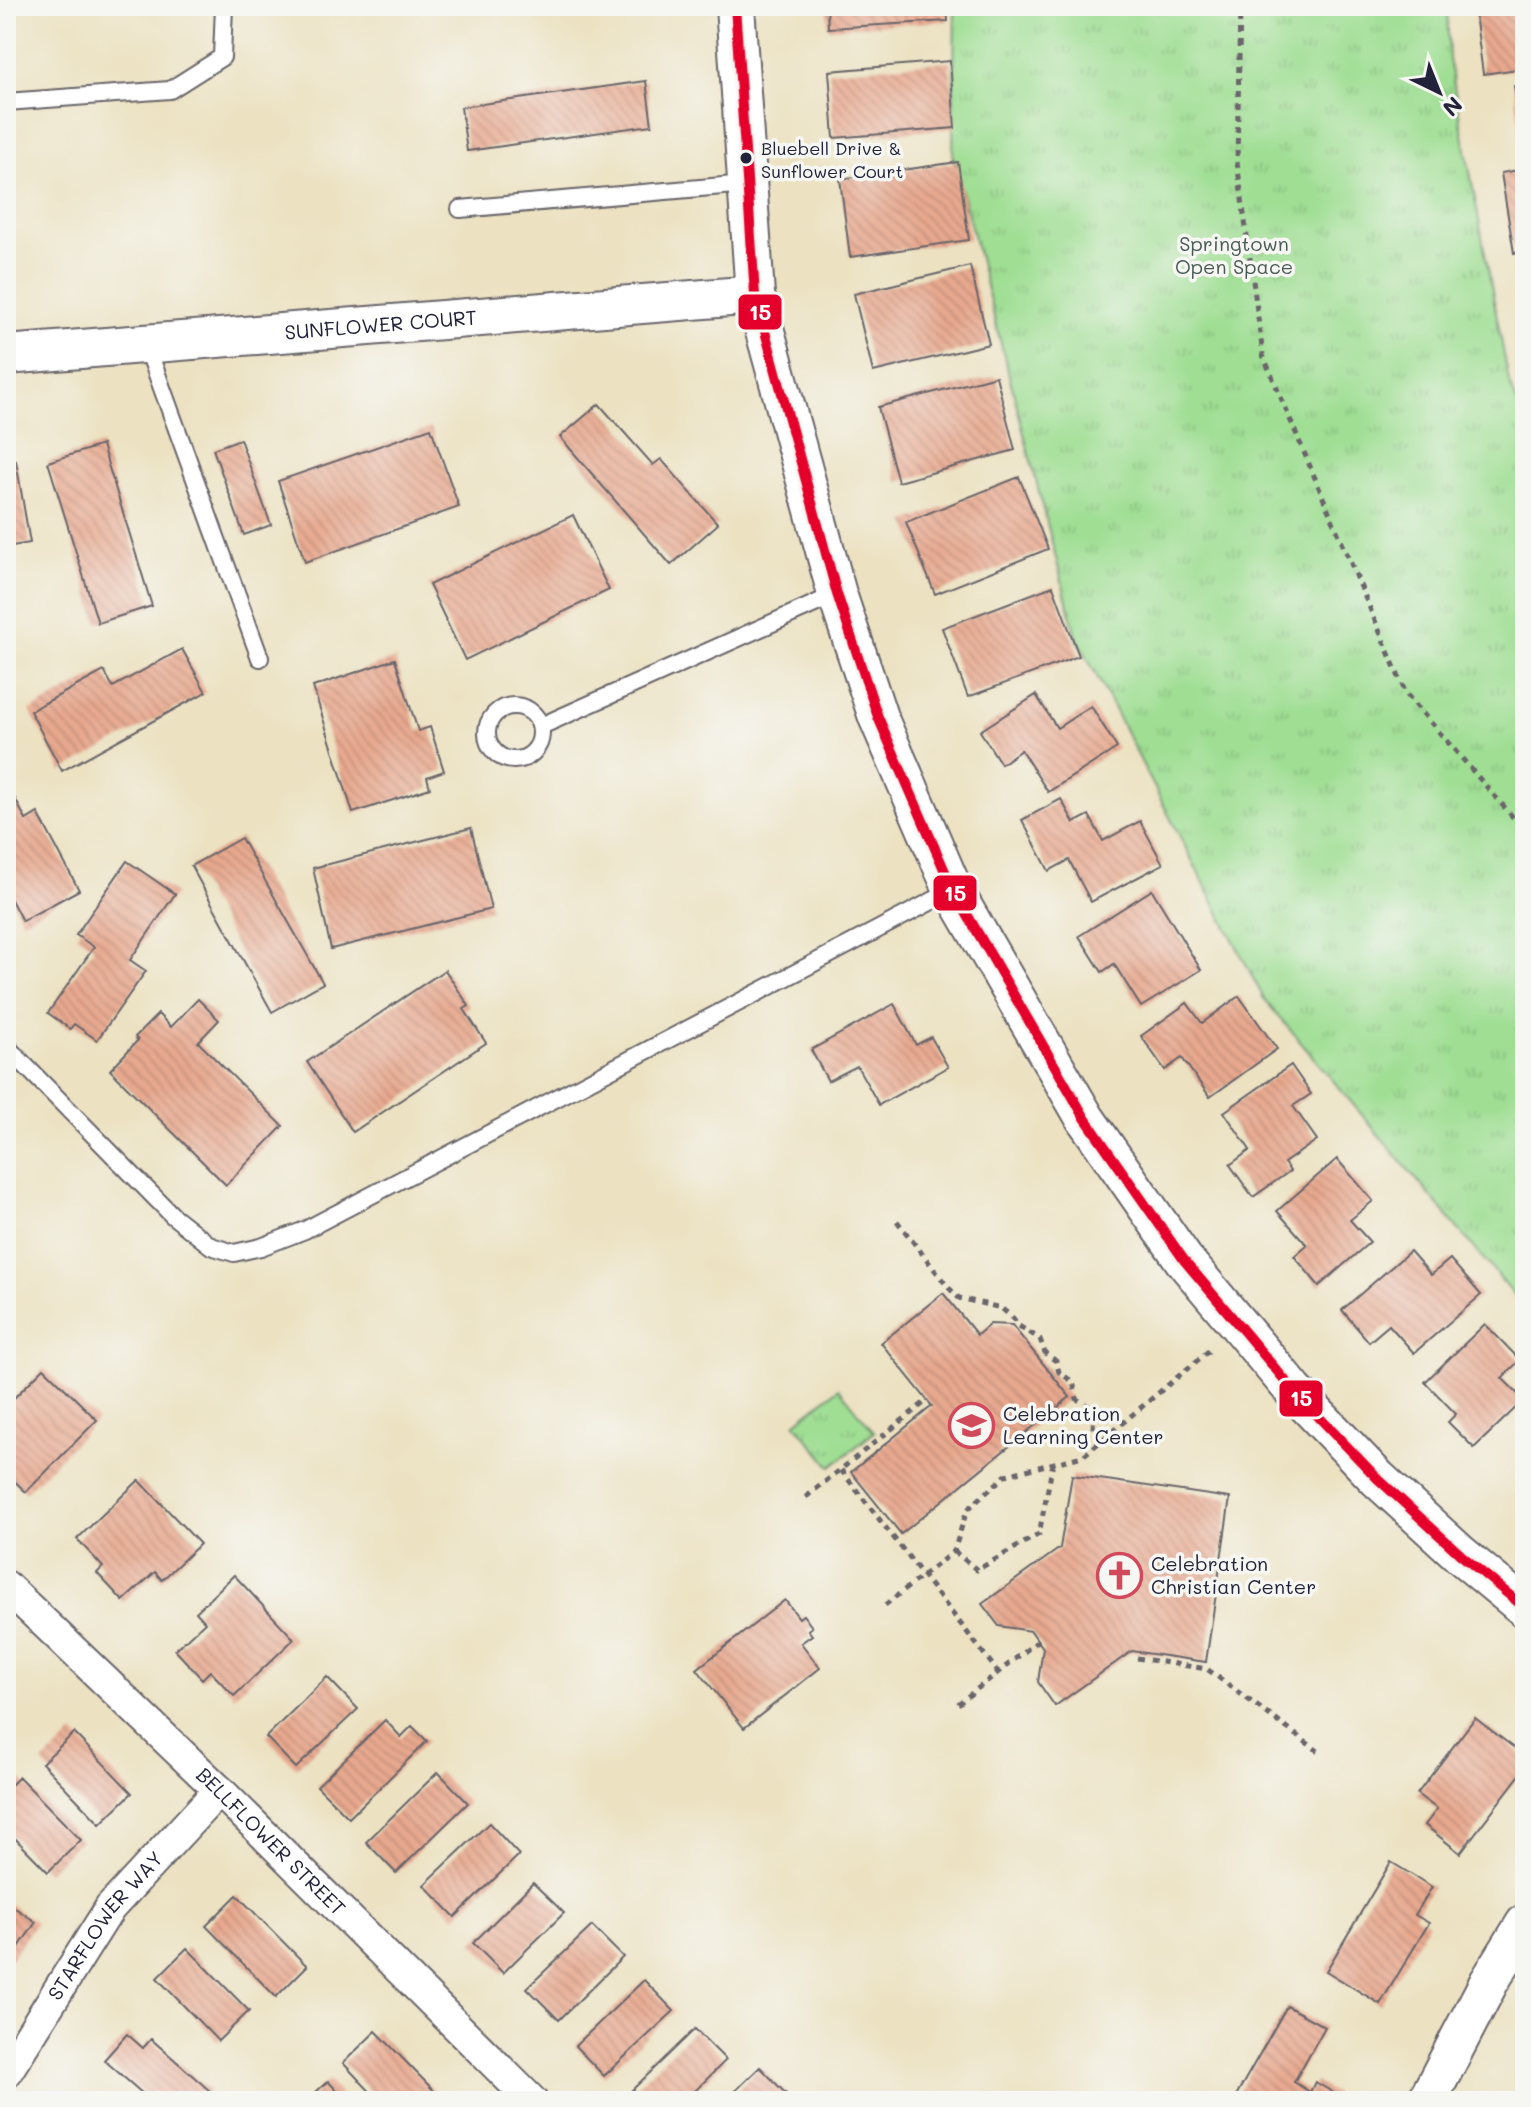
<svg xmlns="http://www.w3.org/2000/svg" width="1531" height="2107" viewBox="0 0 1531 2107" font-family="Mali,sans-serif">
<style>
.park{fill:url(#park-tufts);stroke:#608067;stroke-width:2}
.building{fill:url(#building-back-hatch)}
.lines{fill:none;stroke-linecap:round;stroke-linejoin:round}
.service-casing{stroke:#69656a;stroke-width:20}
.minor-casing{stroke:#69656a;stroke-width:34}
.tertiary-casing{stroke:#69656a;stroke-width:42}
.path{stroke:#69656a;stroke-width:5;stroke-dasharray:6 6;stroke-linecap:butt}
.service{stroke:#fff;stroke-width:16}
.minor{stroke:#fff;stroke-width:30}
.tertiary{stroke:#fff;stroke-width:38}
.bus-1-casing{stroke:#f6f6f2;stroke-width:16}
.bus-1{stroke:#e4002b;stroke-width:10}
.bus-dot{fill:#22223b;stroke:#f6f6f2;stroke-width:3}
.labels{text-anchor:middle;stroke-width:7;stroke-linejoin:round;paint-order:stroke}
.bus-label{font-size:18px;fill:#22223b;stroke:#f6f6f2;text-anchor:start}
.park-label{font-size:20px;fill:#485a55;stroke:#f6f6f2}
.street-label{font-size:20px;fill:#22223b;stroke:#f6f6f2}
.poi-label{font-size:20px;fill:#22223b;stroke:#f6f6f2;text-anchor:start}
.line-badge{stroke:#f6f6f2;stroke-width:3}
.badge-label{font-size:22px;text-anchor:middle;font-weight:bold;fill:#fff}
</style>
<defs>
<pattern id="park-tufts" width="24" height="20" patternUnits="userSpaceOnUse" patternTransform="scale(2)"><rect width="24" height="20" fill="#9fde93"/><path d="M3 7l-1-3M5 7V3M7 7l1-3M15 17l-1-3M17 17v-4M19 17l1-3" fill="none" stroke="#89be80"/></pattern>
<pattern id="building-back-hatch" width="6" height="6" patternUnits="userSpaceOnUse" patternTransform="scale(2)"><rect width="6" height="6" fill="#e7a88e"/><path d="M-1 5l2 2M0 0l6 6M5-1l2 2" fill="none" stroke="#c6907b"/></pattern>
</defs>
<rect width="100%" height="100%" fill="#f6f6f2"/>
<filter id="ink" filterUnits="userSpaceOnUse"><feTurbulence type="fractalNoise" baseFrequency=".0125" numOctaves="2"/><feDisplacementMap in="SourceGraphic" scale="16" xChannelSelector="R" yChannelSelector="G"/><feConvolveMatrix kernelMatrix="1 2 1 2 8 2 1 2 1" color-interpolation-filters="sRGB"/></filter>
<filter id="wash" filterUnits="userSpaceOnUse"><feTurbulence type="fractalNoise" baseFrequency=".006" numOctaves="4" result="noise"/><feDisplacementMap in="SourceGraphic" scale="32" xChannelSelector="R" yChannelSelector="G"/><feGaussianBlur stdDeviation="1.8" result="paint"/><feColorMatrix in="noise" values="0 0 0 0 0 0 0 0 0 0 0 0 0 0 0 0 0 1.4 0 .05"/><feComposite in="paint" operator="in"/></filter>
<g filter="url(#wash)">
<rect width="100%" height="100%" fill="#ece2c2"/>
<g class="park">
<polygon points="955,6 1447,6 1449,59 1509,382 1525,423 1525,1308 1264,999 1076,636 953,157"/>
<polygon points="839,1388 874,1432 831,1467 795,1423"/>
</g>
<g id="blocks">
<g class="building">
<polygon points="827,6 947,6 948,21 828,28"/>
<polygon points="1474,6 1525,6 1525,68 1483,74"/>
<polygon points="950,61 955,128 834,138 829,71"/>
<polygon points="646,81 652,125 467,151 461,107"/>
<polygon points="1525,85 1525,150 1523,151 1514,86"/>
<polygon points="958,162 969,240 850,257 840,179"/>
<polygon points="1525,169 1525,251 1514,253 1501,173"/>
<polygon points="970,266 989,344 873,372 854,294"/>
<polygon points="996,376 1015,450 898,482 878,407"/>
<polygon points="599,404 653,465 661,459 718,524 671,565 560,437"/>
<polygon points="431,428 459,507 305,562 278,481"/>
<polygon points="240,439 271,525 244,535 213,449"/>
<polygon points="102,445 152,606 98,623 48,462"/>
<polygon points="16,461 30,543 6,547 6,463"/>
<polygon points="1019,477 1048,549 935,594 906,522"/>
<polygon points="573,515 609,590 465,660 429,585"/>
<polygon points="1053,586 1079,656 968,697 942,628"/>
<polygon points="182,649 206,692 62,771 30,711 104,671 113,687"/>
<polygon points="395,659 418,731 430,727 444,771 427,777 430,788 353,813 313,687"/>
<polygon points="1036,695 1057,728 1091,706 1117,748 1048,792 1021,750 1001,764 980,731"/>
<polygon points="6,781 26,820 38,813 79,890 22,921 6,890"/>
<polygon points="1061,799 1074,823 1089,815 1103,841 1140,821 1163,864 1091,902 1069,860 1049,871 1022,820"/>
<polygon points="471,828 491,909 331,949 313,868"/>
<polygon points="241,838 323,983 272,1012 191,866"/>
<polygon points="127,861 175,894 130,960 146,971 97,1040 74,1024 70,1029 48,1013 94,947 76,935"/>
<polygon points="1152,890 1201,970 1141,1007 1114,964 1102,972 1079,936"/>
<polygon points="445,970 469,1006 464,1009 486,1043 353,1132 307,1062"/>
<polygon points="1239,996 1277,1049 1210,1097 1182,1058 1165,1070 1141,1036 1187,1003 1202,1023"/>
<polygon points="198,999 219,1020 198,1042 283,1126 226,1185 110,1070 138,1040 135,1037 158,1014 171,1027"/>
<polygon points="894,1004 916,1045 931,1037 948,1067 879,1105 857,1066 828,1081 811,1050"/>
<polygon points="1291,1065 1311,1094 1293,1106 1317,1140 1284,1163 1290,1171 1253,1197 1230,1165 1250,1150 1224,1112"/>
<polygon points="1337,1159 1373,1201 1350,1220 1370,1242 1319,1286 1294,1256 1307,1245 1277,1211"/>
<polygon points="1410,1251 1431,1275 1450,1259 1481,1295 1414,1353 1389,1325 1369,1342 1342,1310"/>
<polygon points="943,1293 977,1335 990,1324 1012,1325 1070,1397 901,1534 851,1472 932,1406 881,1343"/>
<polygon points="1485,1324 1520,1360 1502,1378 1524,1400 1474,1448 1448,1422 1456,1414 1425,1382"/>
<polygon points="44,1368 97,1420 26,1492 6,1473 6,1406"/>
<polygon points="1072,1475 1230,1498 1206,1662 1132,1651 1055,1706 1038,1682 1043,1648 1031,1631 999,1626 982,1604 1060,1548"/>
<polygon points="139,1480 200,1544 162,1580 155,1572 123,1601 97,1573 103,1567 77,1539"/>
<polygon points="234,1575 294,1639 234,1696 210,1671 202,1679 175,1650 205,1622 196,1612"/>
<polygon points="785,1600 799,1618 803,1615 812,1627 808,1630 812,1635 801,1643 820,1668 744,1728 697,1669"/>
<polygon points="327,1677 358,1709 296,1768 266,1737"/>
<polygon points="1475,1718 1525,1756 1525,1768 1460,1853 1425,1825 1437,1809 1417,1794"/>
<polygon points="385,1720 401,1737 412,1726 427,1741 349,1818 317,1786"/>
<polygon points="74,1733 132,1793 100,1824 42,1763"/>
<polygon points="438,1772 468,1803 396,1873 366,1842"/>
<polygon points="19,1777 81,1840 48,1872 6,1829 6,1790"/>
<polygon points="489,1823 519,1855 455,1917 424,1885"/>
<polygon points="1391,1862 1432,1887 1415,1915 1429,1923 1380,2004 1326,1971"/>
<polygon points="533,1883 564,1913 503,1973 473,1943"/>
<polygon points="237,1895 307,1966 276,1997 206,1926"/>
<polygon points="6,1902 36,1922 10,1960 6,1957"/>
<polygon points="592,1926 623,1957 559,2020 527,1988"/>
<polygon points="187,1948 249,2011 218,2041 157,1978"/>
<polygon points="644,1980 674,2011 604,2076 575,2046"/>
<polygon points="1287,2006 1325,2027 1294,2082 1310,2092 1315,2082 1336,2094 1332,2101 1233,2101"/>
<polygon points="695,2029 726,2060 685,2101 641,2101 631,2091"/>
<polygon points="376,2031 443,2100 441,2101 379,2101 343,2063"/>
<polygon points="127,2034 143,2048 151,2039 210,2091 201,2101 151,2101 104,2060"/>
<polygon points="760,2067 790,2098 787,2101 725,2101"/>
<polygon points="328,2081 346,2101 306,2101"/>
</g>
</g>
</g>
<g filter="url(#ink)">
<use href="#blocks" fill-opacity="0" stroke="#69656a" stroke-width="2"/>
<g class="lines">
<defs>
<g id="service">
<polyline points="6,102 170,90 222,57 224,6"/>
<polyline points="460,209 746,184"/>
<polyline points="146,344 260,658"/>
<circle cx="514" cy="733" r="27"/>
<polyline points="541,726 837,594"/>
<polyline points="6,1041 10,1050 173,1216 211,1246 234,1253 261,1247 305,1230 953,890"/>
</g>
<g id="minor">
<path id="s1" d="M6,1586L219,1790L532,2101"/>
<path id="s2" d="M6,2073L110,1908L219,1790"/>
</g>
<g id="tertiary">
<polyline points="735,6 755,295 837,594 878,717 953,890 1085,1118 1184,1260 1294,1391 1377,1478 1461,1555 1525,1608"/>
<path id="s3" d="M6,355L755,295"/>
<polyline points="1427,2101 1489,1982 1525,1924"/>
</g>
</defs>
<use href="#service" class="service-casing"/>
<use href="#minor" class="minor-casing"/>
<use href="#tertiary" class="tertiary-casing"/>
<g class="path">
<polyline points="1240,6 1237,162 1263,355 1406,694 1525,831"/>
<polyline points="897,1221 948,1287 959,1298 1001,1308 1013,1318 1019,1326 1040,1339 1045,1353 1056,1361 1059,1372 1073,1382 1077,1399 1094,1409 1093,1429 1101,1442"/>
<polyline points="841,1470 998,1672"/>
<polyline points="806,1497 924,1403"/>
<polyline points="954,1551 977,1570 1039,1534 1053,1463"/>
<polyline points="885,1605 954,1551 967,1510 1006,1475 1083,1456 1211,1349"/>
<polyline points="1137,1658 1207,1669 1318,1751"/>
<polyline points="958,1704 1038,1641"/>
</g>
<use href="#service" class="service"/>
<use href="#minor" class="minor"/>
<use href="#tertiary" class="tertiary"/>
<defs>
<polyline id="bus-1" points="735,6 755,295 837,594 878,717 953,890 1085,1118 1184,1260 1294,1391 1377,1478 1461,1555 1525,1608"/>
</defs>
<use href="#bus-1" class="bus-1-casing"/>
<use href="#bus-1" class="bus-1"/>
</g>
</g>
<defs>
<symbol id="school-ring" viewBox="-11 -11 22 22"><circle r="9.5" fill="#f6f6f2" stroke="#d1495b" stroke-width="1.5"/><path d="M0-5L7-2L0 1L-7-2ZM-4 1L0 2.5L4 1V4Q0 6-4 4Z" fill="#d1495b"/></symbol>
<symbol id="church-ring" viewBox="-11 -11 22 22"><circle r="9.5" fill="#f6f6f2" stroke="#d1495b" stroke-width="1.5"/><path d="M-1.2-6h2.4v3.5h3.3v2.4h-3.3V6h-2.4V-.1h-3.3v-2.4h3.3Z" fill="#d1495b"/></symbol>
</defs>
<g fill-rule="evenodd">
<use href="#school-ring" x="946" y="1400" width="51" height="51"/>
<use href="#church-ring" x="1094" y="1550" width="51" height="51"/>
</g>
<circle class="bus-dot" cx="746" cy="158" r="7"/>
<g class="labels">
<g class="bus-label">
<text x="761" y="155">Bluebell Drive &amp;<tspan x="761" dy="23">Sunflower Court</tspan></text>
</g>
<g class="park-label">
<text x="1234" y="251">Springtown<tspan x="1234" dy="23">Open Space</tspan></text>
</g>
<g class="street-label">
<text dy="7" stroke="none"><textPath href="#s3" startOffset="376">SUNFLOWER COURT</textPath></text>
<text dy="7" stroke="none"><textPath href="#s1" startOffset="368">BELLFLOWER STREET</textPath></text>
<text dy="7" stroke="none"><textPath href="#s2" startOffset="178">STARFLOWER WAY</textPath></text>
</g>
<g class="poi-label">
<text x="1003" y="1421">Celebration<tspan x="1003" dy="23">Learning Center</tspan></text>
<text x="1151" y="1571">Celebration<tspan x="1151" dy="23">Christian Center</tspan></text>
</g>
</g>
<g class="line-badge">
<rect x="737" y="293" width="46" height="38" rx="8" fill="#e4002b"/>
<rect x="932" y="874" width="46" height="38" rx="8" fill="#e4002b"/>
<rect x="1278" y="1379" width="46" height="39" rx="8" fill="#e4002b"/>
</g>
<g class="badge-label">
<text x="760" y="320">15</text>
<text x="955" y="901">15</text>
<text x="1301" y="1406">15</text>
</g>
<rect width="1531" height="2107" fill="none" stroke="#f6f6f2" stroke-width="32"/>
<g transform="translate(1439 92) rotate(137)" stroke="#f6f6f2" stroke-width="6" paint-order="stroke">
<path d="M0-6L14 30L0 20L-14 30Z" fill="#22223b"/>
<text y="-12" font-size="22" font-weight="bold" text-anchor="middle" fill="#22223b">N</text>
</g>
</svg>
